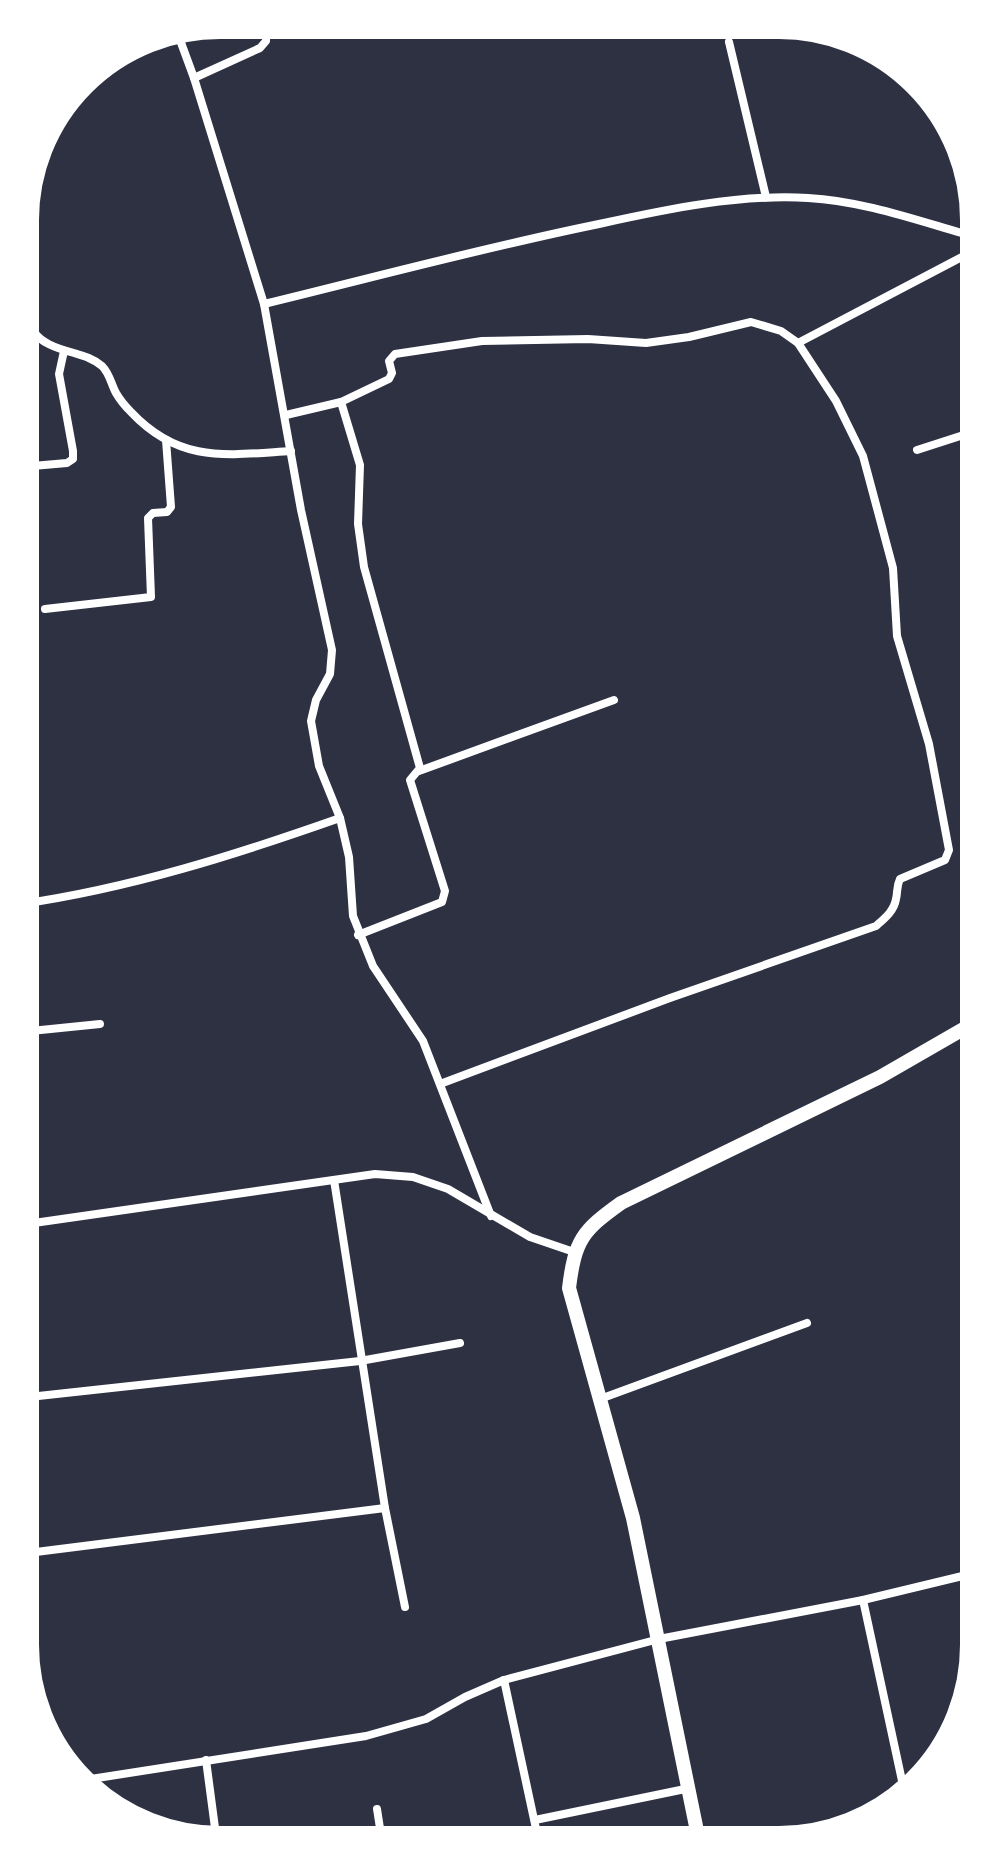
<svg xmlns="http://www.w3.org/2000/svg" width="999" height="1865" viewBox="0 0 999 1865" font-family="'Playfair Display',serif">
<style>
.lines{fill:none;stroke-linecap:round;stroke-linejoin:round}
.minor{stroke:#fff;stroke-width:8}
.tertiary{stroke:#fff;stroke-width:14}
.rim{fill:none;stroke:#fff;stroke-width:10}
</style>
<rect width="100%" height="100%" fill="#2d3142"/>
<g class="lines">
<g class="minor">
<polyline points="176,29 194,78 264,304 301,510 332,650 330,674 316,700 311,721 319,766 340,818 349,857 353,916 373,966 423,1041 491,1216"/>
<polyline points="729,42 766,197"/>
<polyline points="106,59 178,36"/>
<polyline points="194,78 260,48 266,41 267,20"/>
<polyline points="22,286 40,133"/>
<path d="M22,290C28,331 32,342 74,353C84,356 94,359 102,366C110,374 111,384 116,393C120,400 126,407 131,412C180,464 227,455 291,451"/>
<path d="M264,304C375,277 486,247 599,224C667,209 739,194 808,198C866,201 924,223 979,238"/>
<polyline points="798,343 979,248"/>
<polyline points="341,402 360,465 358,524 364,567 420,768 410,780 445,891 442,902 358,935"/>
<path d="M286,415L341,402L389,379L392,373L389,361L395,354L482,341L588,339L646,343L689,337L751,322L781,331L798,343L836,401L863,456L893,568L897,636L929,744L949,850L945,860L900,879C896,887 898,891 896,899C894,911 885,918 876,926L670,998L440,1084"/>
<polyline points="917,450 979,430"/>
<polyline points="21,467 67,463 73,459 73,451 59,374 64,351"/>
<polyline points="45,609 151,597 148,518 153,513 167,512 171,507 166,440"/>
<polyline points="419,771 614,700"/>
<path d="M21,904C131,888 235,855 340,818"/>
<polyline points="21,1032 100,1024"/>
<polyline points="334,1180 385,1508 405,1607"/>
<polyline points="20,1225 375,1174 413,1177 448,1189 530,1237 574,1252"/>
<polyline points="20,1398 360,1361 460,1343"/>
<polyline points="600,1399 807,1323"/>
<polyline points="20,1554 385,1508"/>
<polyline points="863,1600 904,1790"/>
<polyline points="504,1680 538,1838"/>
<polyline points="206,1760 217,1843"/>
<polyline points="78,1781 366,1736 426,1719 465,1697 504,1680 659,1639 863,1600 979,1572"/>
<polyline points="377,1809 382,1841"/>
<polyline points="535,1820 690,1788"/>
</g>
<path class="tertiary" d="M698,1836L633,1518L569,1288C575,1240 582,1231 621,1203L880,1077L979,1020"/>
</g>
<path d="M0 0H999V1865H0ZM220 34H779A186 186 0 0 1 965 220V1645A186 186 0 0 1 779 1831H220A186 186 0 0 1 34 1645V220A186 186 0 0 1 220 34Z" fill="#fff" fill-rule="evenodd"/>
<path class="rim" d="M220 34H779A186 186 0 0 1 965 220V1645A186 186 0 0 1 779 1831H220A186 186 0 0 1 34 1645V220A186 186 0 0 1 220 34Z"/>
</svg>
